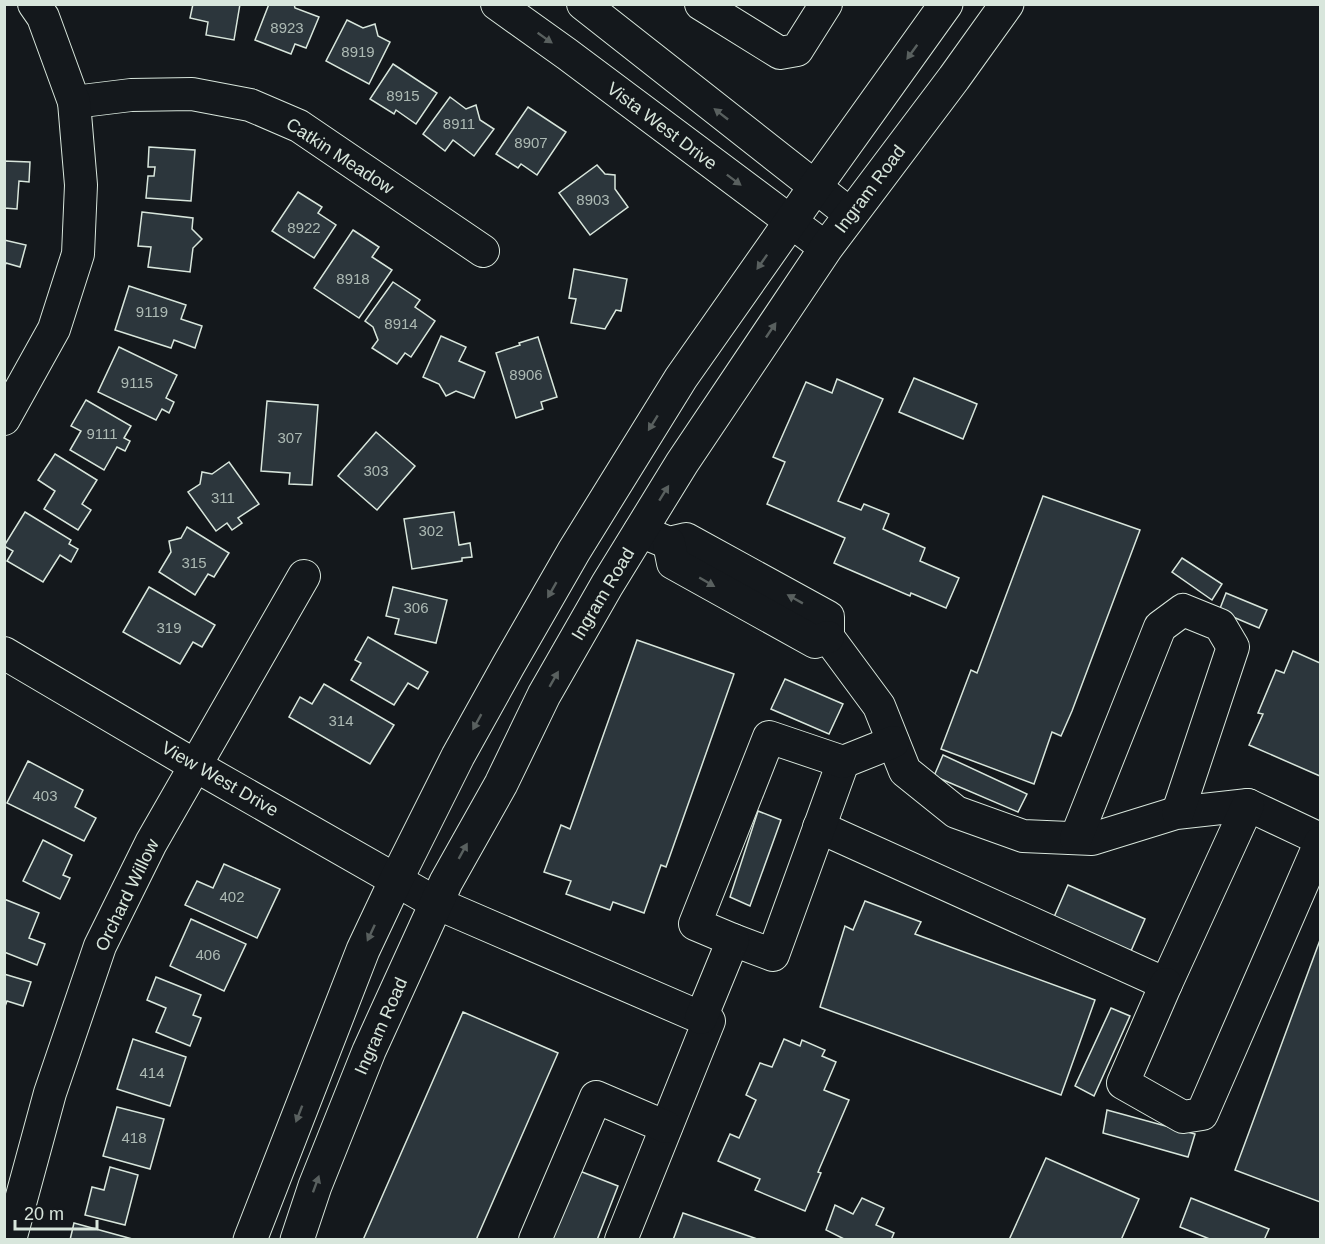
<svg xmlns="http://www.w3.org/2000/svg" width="1325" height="1244" viewBox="0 0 1325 1244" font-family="Helvetica,sans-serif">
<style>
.building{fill:#2c363c;stroke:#d8e6dc;stroke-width:1.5}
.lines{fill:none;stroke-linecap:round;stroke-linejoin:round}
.minor-casing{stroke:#d8e6dc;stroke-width:34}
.major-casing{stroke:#d8e6dc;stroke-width:35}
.minor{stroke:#14181c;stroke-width:32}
.major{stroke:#14181c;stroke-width:33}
.oneway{fill:#59605f}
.labels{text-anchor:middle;stroke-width:4.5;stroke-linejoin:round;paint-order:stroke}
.number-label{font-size:15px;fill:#adbab4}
.street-label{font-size:18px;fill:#d8e6dc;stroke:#14181c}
</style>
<rect width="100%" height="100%" fill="#14181c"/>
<g class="building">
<polygon points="193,4 240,4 234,40 206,35 208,22 190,18"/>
<polygon points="269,4 294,4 295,8 319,17 306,48 295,44 291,54 255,40"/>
<polygon points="347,20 363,28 375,24 378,36 390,42 369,84 326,61"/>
<polygon points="393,64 437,93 416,124 396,110 394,114 370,99"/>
<polygon points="450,97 466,109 476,105 480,120 494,129 474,156 453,140 445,151 423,134"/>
<polygon points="528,107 566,132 537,175 521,164 518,168 496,154"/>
<polygon points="149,147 195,150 191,201 146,198 148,176 154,176 155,167 148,167"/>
<polygon points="4,161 30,162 29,182 19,181 17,209 4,208"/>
<polygon points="597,165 605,174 615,175 615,189 628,207 590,235 559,193"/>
<polygon points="298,192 322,207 318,213 336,225 314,258 272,231"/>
<polygon points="142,212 193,218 192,229 202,239 193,248 190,272 148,267 151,247 138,246"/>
<polygon points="353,230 379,247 372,257 392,270 359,318 314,288"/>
<polygon points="4,240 26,245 20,267 6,263 4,269"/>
<polygon points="574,269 627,279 621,311 616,310 605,329 571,323 576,299 569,298"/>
<polygon points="393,282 420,300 415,307 435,321 411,357 405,353 397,364 372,348 378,340 373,327 365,321"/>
<polygon points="129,286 186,305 181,319 202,326 195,348 174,340 171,348 115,330"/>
<polygon points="441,336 466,347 459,361 485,372 474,398 456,391 446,396 439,384 423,377"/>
<polygon points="538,337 557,397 541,402 543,409 516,418 496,353 520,345 519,343"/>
<polygon points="119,347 177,375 166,398 174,402 169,413 162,409 156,420 98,392"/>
<polygon points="914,378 977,404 963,439 899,412"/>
<polygon points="837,379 883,399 838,501 861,510 864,504 889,514 883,529 925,548 920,561 959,578 946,608 911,593 910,596 834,563 845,538 767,504 785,462 773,457 806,382 832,393"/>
<polygon points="86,400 131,426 124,438 130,441 125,451 117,447 104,470 70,450 81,431 71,426"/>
<polygon points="267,401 318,405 312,485 289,484 290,473 261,471"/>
<polygon points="376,432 415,466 377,510 338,476"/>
<polygon points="55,454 97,480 82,504 91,510 78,530 44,509 55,491 38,480"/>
<polygon points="229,462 259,504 238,518 242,523 232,530 227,523 216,531 188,492 200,484 202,472 212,474"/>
<polygon points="1043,496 1140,530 1072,711 1061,736 1052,732 1034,784 941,749 971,670 977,673"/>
<polygon points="25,512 71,540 69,544 78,549 71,562 60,555 43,582 7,561 13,551 4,546"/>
<polygon points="454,512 459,545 470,543 472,557 462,558 462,561 412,569 404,519"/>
<polygon points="187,527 229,553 214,577 208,574 195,595 159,572 171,552 169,541 181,538"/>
<polygon points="1182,558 1222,584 1212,600 1172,572"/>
<polygon points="149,587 215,625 202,647 193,642 180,664 123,632"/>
<polygon points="393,587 447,600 436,643 395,634 399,619 386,616"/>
<polygon points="1226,593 1267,610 1259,628 1219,611"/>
<polygon points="368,637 428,672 418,689 408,683 394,705 351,680 361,663 355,660"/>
<polygon points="637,640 734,674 666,867 661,865 644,913 613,902 610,910 566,894 571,881 544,872 561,825 570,829"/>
<polygon points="1293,651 1320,663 1320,776 1249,745 1263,714 1258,713 1276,670 1284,673"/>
<polygon points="785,679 843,704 829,734 771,709"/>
<polygon points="324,684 394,725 370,764 289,717 300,697 312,704"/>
<polygon points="943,755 1027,794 1018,812 934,776"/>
<polygon points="28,761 83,790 75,807 96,818 84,841 7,803"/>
<polygon points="758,811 781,820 750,906 730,897"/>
<polygon points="43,840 72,855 63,875 70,878 60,899 23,881"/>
<polygon points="224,864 280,889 257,938 185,905 197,881 213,888"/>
<polygon points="1068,885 1145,919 1131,951 1054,917"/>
<polygon points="4,899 39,913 29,938 45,944 37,965 4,952"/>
<polygon points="865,901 921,922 915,934 1095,1000 1061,1095 820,1007 845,926 853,930"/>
<polygon points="191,919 246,944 224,991 170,966"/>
<polygon points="1320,940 1320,1202 1235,1170"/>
<polygon points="4,974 31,982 23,1006 7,1001 4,1009"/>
<polygon points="156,977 201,995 193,1015 201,1018 190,1046 156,1032 166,1008 147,1000"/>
<polygon points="1111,1008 1130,1016 1094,1096 1075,1086"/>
<polygon points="463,1012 558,1053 476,1240 363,1240"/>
<polygon points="133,1039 186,1057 170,1106 117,1089"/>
<polygon points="784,1039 800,1046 802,1040 825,1050 822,1056 836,1062 824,1090 849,1100 818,1172 821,1173 805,1211 755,1190 760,1179 718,1161 730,1134 739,1138 756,1100 746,1095 760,1063 772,1067"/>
<polygon points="117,1107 164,1119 150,1169 103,1156"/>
<polygon points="1107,1110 1195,1134 1188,1157 1103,1133"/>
<polygon points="1046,1158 1139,1199 1121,1240 1009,1240"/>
<polygon points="110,1167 138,1175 125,1225 85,1215 92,1187 104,1190"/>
<polygon points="577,1170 618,1186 597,1240 548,1240"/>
<polygon points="862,1198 884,1208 876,1225 894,1233 891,1240 846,1240 826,1230 835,1205 853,1214"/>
<polygon points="1191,1198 1269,1229 1264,1240 1212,1240 1180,1227"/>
<polygon points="683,1213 760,1240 673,1240"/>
<polygon points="74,1223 136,1240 70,1240"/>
</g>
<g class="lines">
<defs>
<g id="minor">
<polyline points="497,4 567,54 826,248"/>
<polyline points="583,4 850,214"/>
<polyline points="701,4 780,53 797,50 826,4"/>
<polyline points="74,102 131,95 192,94 250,105 299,126 483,251"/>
<polyline points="4,419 54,329 78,254 81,185 74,102 43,17 34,4"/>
<polyline points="640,531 669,543 686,539 828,617 828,637 879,706 905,771 956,812 1023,836 1092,839 1176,813 1248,805 1320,839"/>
<polyline points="669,543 673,563 815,642 828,637"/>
<polyline points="4,653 196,766 436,903 709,1021 621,1240"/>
<polyline points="819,827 1166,984 1248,805"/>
<polyline points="1076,838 1160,627 1183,610 1220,625 1233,647 1178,812"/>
<polyline points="733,940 773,955 843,762"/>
<polyline points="1166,984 1123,1083 1183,1117 1202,1114 1320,843"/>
<polyline points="701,1018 733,940 695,924 769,737 843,762 893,742"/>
<polyline points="10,1240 50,1093 100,946 151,843 304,576"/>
<polyline points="535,1240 596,1097 666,1127"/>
</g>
<g id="major">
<polyline points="250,1240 363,950 396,880 458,756 508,666 574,551 681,378 815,187 946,4"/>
<polyline points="297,1240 315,1186 369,1051 446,882 501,784 544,695 607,585 682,463 826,248 954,78 1007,4"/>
</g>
</defs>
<use href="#minor" class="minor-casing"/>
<use href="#major" class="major-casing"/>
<use href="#minor" class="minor"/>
<use href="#major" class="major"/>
</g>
<defs><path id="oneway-solid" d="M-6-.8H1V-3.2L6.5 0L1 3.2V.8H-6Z" transform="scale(1.5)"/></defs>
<g class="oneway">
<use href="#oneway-solid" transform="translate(545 38) rotate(35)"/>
<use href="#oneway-solid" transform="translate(912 52) rotate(126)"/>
<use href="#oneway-solid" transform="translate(721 114) rotate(-142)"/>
<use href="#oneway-solid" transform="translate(734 180) rotate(37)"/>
<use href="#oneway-solid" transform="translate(762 262) rotate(125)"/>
<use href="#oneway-solid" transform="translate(771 330) rotate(-56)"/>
<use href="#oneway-solid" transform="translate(653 423) rotate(122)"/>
<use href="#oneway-solid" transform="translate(664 493) rotate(-58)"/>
<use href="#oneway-solid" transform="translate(707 582) rotate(30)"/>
<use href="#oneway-solid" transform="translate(552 590) rotate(120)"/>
<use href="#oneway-solid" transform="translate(795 599) rotate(-151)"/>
<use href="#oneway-solid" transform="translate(554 679) rotate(-60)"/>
<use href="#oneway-solid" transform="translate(477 722) rotate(119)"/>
<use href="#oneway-solid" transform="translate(463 851) rotate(-61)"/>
<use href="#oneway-solid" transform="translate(371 933) rotate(115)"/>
<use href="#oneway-solid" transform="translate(299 1114) rotate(111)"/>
<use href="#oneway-solid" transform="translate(316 1184) rotate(-70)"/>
</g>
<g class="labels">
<g class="number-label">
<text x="287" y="33">8923</text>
<text x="358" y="57">8919</text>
<text x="403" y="101">8915</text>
<text x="459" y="129">8911</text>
<text x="531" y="148">8907</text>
<text x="593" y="205">8903</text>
<text x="304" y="233">8922</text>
<text x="353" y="284">8918</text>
<text x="152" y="317">9119</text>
<text x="401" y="329">8914</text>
<text x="526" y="380">8906</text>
<text x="137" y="388">9115</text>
<text x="102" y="439">9111</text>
<text x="290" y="443">307</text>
<text x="376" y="476">303</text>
<text x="223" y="503">311</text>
<text x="431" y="536">302</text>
<text x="194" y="568">315</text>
<text x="416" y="613">306</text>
<text x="169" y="633">319</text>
<text x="341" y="726">314</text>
<text x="45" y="801">403</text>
<text x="232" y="902">402</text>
<text x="208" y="960">406</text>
<text x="152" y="1078">414</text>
<text x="134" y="1143">418</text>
</g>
<g class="street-label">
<text transform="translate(662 126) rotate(37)" y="6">Vista West Drive</text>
<text transform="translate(340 156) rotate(33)" y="6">Catkin Meadow</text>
<text transform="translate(870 189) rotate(-53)" y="6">Ingram Road</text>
<text transform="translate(603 594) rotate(-59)" y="6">Ingram Road</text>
<text transform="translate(220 779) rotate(30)" y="6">View West Drive</text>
<text transform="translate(127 895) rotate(-64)" y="6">Orchard Willow</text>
<text transform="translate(381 1026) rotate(-66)" y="6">Ingram Road</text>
</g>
</g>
<rect width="1325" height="1244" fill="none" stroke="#d8e6dc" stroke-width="12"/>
<path d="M15 1220v9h82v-9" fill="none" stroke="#d8e6dc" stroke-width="3"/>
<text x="24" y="1220" font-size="18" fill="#d8e6dc" stroke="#14181c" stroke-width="4.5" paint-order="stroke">20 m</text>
</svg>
